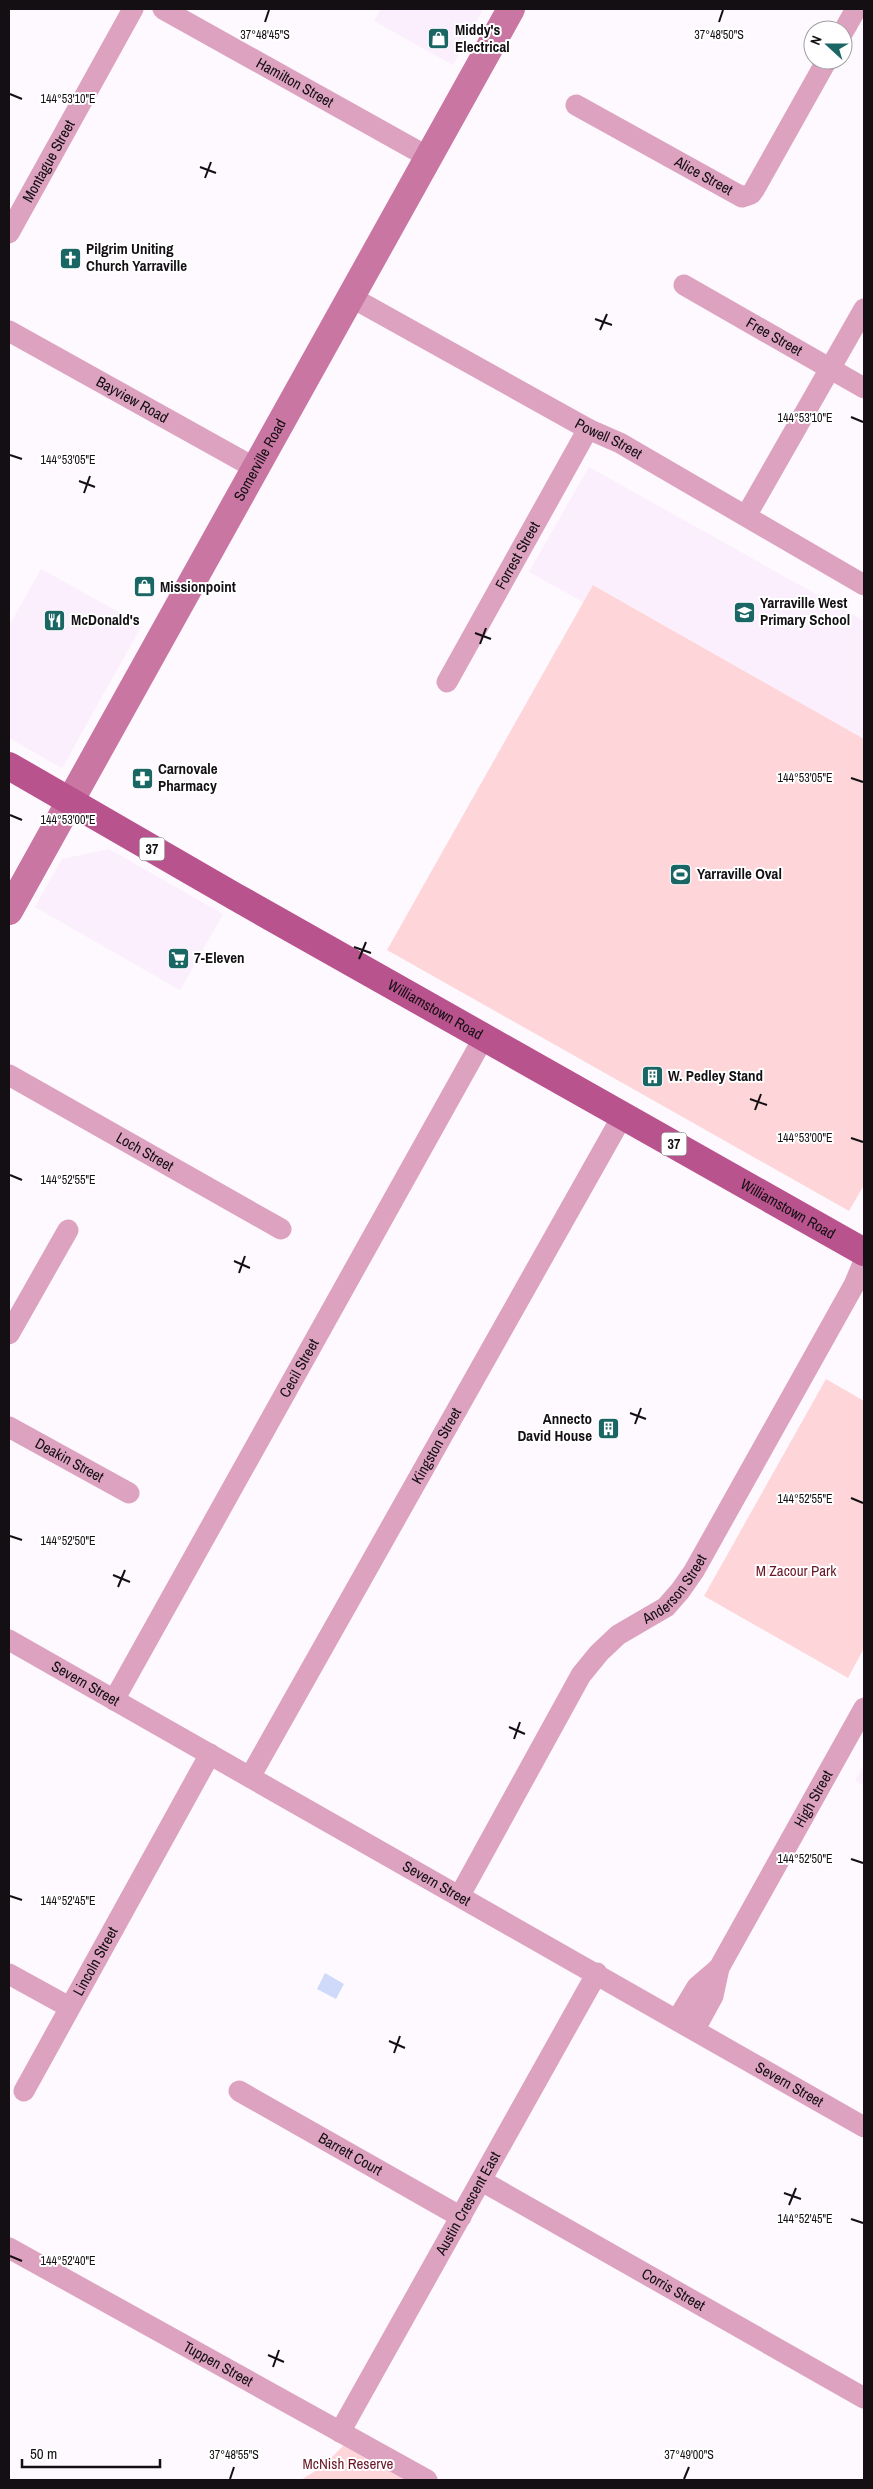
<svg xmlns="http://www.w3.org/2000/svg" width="873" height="2489" viewBox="0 0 873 2489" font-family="'Archivo Narrow',sans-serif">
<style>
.built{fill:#fbeefd}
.green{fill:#fed6d9}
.water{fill:#cfdafa}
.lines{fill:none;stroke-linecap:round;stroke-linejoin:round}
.street{stroke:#dca2c0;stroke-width:21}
.secondary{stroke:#c976a3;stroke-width:28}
.primary{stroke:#b9538e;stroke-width:28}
.ticks{fill:none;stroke:#130f13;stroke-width:2}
.labels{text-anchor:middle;stroke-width:4;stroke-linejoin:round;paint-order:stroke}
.shield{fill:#fff;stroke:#5a575a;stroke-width:1}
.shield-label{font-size:14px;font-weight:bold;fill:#130f13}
.poi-label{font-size:15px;font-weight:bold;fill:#130f13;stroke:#fff;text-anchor:start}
.street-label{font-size:15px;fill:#130f13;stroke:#fff}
.park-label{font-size:15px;fill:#681628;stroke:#fff}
.ticks-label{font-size:12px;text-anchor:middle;fill:#130f13;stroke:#fff;stroke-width:4;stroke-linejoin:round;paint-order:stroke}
</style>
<rect width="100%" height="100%" fill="#fdf9fe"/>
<g class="built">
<polygon points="381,9 483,9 453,65 374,21"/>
<polygon points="589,467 864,621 864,739 594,585 583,602 529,572"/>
<polygon points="41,569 142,625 62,768 9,738 9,626"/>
<polygon points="109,849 223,914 180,990 35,907 62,859"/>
<polygon points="864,1764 864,1786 855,1781"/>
</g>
<g class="green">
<polygon points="593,585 864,739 864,1185 849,1211 387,950"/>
<polygon points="826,1379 864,1401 864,1648 848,1678 704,1596"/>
<polygon points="346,2443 411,2480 301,2480 323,2466"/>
</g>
<polygon class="water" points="325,1973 344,1984 336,1999 317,1989"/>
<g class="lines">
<g class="street">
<path id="s1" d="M163,9L428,157"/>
<polyline points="843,32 856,9"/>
<path id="s2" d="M576,105L742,197L751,194L754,190L827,60"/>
<path id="s3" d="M9,233L133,9"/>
<path id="s4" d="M684,285L864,388"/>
<path id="s5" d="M351,297L588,429L620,443L864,585"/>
<path id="s6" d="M9,331L255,468"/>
<polyline points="746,516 864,309"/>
<path id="s7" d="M447,682L588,429"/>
<path id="s8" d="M9,1075L281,1229"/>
<polyline points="9,1334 68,1230"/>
<path id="s9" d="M9,1427L129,1493"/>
<path id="s10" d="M9,1640L864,2127"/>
<path id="s11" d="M114,1700L484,1037"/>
<path id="s12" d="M250,1777L623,1115"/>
<path id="s13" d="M460,1895L581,1675L599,1653L618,1635L666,1607L680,1591L694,1571L854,1285L864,1261"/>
<polyline points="9,1974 69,2007"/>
<polyline points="677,2020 697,1987 719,1968"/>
<path id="s14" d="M695,2029L713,1996L719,1968L864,1708"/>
<path id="s15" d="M24,2091L210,1754"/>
<path id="s16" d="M239,2091L461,2217"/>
<path id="s17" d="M482,2181L864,2398"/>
<path id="s18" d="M9,2248L427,2480"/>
<path id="s19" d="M340,2432L597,1973"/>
</g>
<path class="secondary" id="s20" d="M9,911L511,9"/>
<path class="primary" id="s21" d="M9,766L234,896L864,1252"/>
</g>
<path class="ticks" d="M265,22L269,10M719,22L723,10M10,94L22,99M200,167L216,173M205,178L211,162M595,319L612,325M600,330L607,314M851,417L863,422M10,455L22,459M79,481L95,487M84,493L90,476M475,633L491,639M480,644L486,628M851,778L863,782M10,815L22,820M354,947L371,953M359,959L366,942M750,1099L767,1105M755,1110L761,1094M851,1138L863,1142M10,1175L22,1180M234,1261L250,1268M239,1273L245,1256M630,1413L646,1419M635,1424L641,1408M851,1498L863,1503M10,1536L22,1540M113,1575L130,1582M118,1587L125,1570M509,1727L525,1734M514,1739L520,1722M851,1859L863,1863M10,1896L22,1900M389,2041L405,2048M394,2053L400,2036M784,2193L801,2199M789,2205L796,2188M851,2219L863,2223M10,2256L22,2261M268,2355L284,2362M273,2367L279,2350M230,2479L234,2467M684,2479L689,2467"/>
<defs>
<symbol id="shop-square" viewBox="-11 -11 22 22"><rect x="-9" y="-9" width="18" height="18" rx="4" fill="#196664" stroke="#fff"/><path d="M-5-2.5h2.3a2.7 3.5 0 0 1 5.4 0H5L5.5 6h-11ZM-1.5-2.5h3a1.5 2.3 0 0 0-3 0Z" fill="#fff"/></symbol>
<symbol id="church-square" viewBox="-11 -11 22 22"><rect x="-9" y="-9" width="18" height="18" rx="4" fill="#196664" stroke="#fff"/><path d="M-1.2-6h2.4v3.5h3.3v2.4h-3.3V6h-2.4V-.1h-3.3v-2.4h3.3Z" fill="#fff"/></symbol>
<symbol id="school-square" viewBox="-11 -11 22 22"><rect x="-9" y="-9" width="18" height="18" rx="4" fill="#196664" stroke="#fff"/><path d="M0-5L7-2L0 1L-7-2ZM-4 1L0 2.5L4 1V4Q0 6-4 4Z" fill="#fff"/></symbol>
<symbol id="restaurant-square" viewBox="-11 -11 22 22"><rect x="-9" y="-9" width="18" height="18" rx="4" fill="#196664" stroke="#fff"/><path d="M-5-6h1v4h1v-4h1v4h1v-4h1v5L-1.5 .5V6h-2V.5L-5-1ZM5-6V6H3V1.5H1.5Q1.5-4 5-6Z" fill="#fff"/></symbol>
<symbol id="pharmacy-square" viewBox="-11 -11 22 22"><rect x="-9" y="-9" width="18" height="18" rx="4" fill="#196664" stroke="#fff"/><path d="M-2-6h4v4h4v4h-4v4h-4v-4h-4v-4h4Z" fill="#fff"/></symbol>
<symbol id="stadium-square" viewBox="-11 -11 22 22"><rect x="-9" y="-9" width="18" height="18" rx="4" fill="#196664" stroke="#fff"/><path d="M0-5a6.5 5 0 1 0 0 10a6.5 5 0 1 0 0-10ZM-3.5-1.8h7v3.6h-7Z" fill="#fff"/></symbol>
<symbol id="supermarket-square" viewBox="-11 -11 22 22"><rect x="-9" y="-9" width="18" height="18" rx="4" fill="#196664" stroke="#fff"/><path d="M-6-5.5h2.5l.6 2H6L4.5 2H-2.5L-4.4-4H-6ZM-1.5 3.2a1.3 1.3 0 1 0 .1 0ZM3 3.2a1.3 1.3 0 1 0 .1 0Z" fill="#fff"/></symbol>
<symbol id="building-square" viewBox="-11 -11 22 22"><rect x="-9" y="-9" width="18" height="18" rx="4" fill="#196664" stroke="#fff"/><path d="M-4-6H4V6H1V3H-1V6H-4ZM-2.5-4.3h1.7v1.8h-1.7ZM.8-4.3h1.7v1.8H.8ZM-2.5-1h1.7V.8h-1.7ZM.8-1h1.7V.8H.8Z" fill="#fff"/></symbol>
</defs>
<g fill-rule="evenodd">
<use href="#shop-square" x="426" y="26" width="25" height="25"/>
<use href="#church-square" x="58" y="246" width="25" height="25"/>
<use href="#shop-square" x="132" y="574" width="25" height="25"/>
<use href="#school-square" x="732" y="600" width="25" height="25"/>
<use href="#restaurant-square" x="42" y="608" width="25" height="25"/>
<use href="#pharmacy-square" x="130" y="766" width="25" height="25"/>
<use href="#stadium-square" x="668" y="862" width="25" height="25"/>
<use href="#supermarket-square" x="166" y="946" width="25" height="25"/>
<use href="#building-square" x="640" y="1064" width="25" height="25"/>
<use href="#building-square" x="596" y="1416" width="25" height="25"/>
</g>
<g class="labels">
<g class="shield">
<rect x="139.5" y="837.5" width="25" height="23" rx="4"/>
<rect x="661.5" y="1132.5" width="25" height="23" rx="4"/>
</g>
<g class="shield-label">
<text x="152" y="854">37</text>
<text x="674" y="1149">37</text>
</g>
<g class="poi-label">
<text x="455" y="35">Middy's<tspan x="455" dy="17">Electrical</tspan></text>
<text x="86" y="254">Pilgrim Uniting<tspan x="86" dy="17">Church Yarraville</tspan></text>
<text x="160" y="592">Missionpoint</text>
<text x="760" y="608">Yarraville West<tspan x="760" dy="17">Primary School</tspan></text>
<text x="71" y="625">McDonald's</text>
<text x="158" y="774">Carnovale<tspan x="158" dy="17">Pharmacy</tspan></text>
<text x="697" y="879">Yarraville Oval</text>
<text x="194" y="963">7-Eleven</text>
<text x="668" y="1081">W. Pedley Stand</text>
<text x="592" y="1424" text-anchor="end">Annecto<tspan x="592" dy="17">David House</tspan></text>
</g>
<g class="street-label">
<text dy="5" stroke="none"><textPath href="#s1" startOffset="151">Hamilton Street</textPath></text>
<text dy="5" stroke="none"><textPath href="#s3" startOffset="82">Montague Street</textPath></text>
<text dy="5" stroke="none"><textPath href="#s2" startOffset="146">Alice Street</textPath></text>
<text dy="5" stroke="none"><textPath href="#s4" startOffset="104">Free Street</textPath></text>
<text dy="5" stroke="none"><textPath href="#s6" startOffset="141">Bayview Road</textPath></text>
<text dy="5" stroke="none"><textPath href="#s5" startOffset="294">Powell Street</textPath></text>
<text dy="5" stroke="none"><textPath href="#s20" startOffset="516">Somerville Road</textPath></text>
<text dy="5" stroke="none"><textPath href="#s7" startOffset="145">Forrest Street</textPath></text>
<text dy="5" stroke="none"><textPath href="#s21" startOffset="491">Williamstown Road</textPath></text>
<text dy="5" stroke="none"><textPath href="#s8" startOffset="156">Loch Street</textPath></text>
<text dy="5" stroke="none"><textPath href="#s21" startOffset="896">Williamstown Road</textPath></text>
<text dy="5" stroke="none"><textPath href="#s11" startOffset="380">Cecil Street</textPath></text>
<text dy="5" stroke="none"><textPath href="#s12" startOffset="380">Kingston Street</textPath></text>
<text dy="5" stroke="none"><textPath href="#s9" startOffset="69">Deakin Street</textPath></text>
<text dy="5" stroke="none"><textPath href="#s13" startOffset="380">Anderson Street</textPath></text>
<text dy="5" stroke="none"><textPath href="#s10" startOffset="88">Severn Street</textPath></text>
<text dy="5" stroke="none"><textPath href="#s14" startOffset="260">High Street</textPath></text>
<text dy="5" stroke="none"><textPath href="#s10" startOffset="492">Severn Street</textPath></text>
<text dy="5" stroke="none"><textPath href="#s15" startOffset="148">Lincoln Street</textPath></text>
<text dy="5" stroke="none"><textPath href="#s10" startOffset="898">Severn Street</textPath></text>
<text dy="5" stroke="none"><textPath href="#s16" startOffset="128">Barrett Court</textPath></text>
<text dy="5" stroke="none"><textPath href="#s19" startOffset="262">Austin Crescent East</textPath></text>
<text dy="5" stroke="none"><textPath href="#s17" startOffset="220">Corris Street</textPath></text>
<text dy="5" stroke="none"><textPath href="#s18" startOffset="239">Tuppen Street</textPath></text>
</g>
<g class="park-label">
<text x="796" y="1576">M Zacour Park</text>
<text x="348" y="2469">McNish Reserve</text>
</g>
</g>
<g class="ticks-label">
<text x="265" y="39">37°48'45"S</text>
<text x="719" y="39">37°48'50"S</text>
<text x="68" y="103">144°53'10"E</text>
<text x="805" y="422">144°53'10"E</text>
<text x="68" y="464">144°53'05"E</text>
<text x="805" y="782">144°53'05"E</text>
<text x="68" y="824">144°53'00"E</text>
<text x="805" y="1142">144°53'00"E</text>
<text x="68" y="1184">144°52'55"E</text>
<text x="805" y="1503">144°52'55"E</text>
<text x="68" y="1545">144°52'50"E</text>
<text x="805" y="1863">144°52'50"E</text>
<text x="68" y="1905">144°52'45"E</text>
<text x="805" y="2223">144°52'45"E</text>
<text x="68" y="2265">144°52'40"E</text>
<text x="234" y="2459">37°48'55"S</text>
<text x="689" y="2459">37°49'00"S</text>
</g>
<rect width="873" height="2489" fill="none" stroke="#130f13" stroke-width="20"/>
<g transform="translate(828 45) rotate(291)"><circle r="24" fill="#ffffff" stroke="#a19fa1"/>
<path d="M0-4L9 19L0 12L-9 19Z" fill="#196664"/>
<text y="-8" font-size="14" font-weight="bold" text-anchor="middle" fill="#130f13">N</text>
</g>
<path d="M22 2459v8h138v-8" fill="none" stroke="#130f13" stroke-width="2.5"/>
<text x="30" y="2459" font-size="15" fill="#130f13" stroke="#ffffff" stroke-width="4" paint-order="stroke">50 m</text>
</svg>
